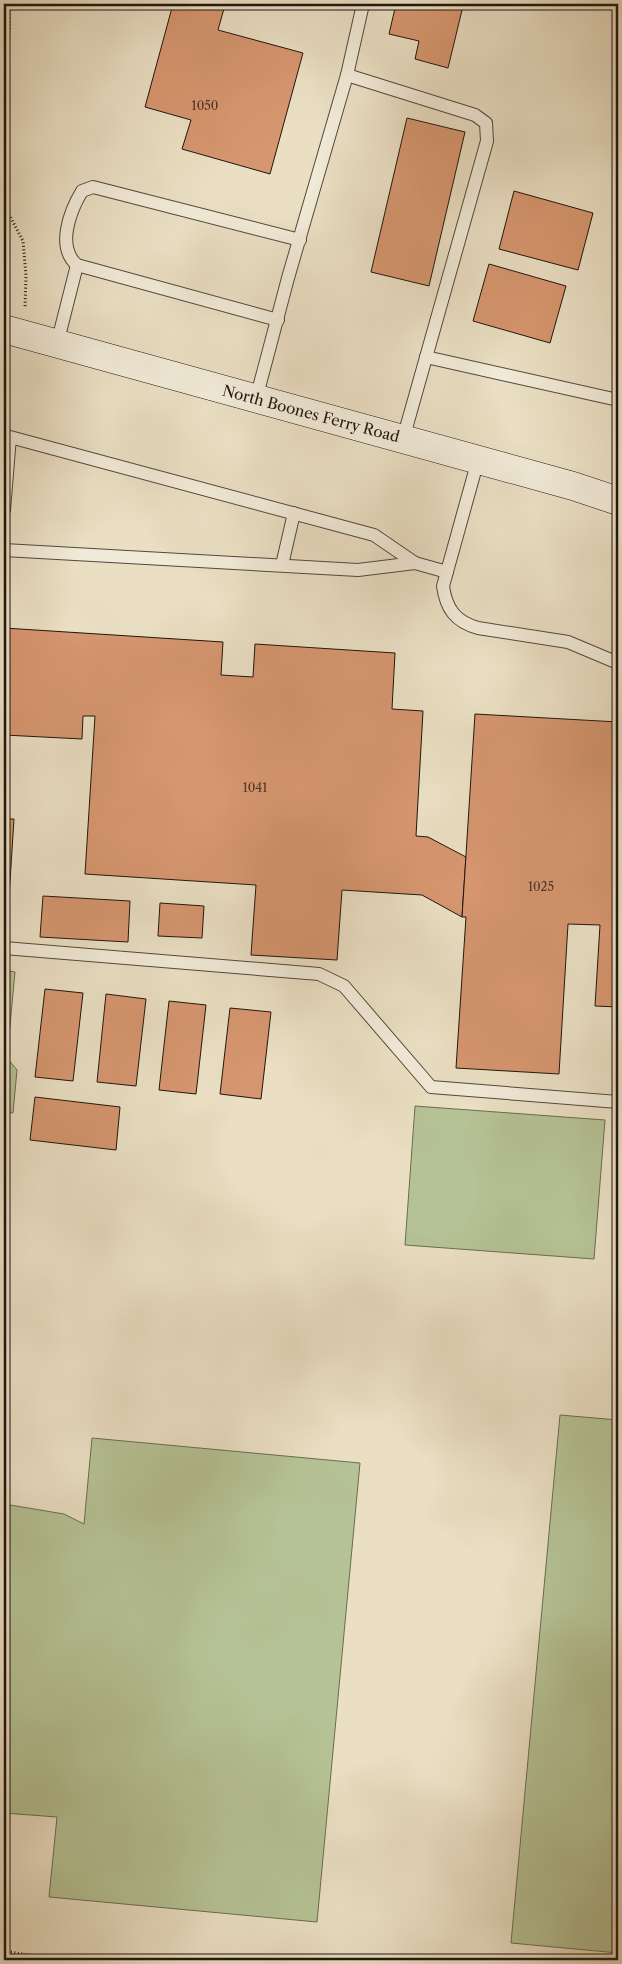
<svg xmlns="http://www.w3.org/2000/svg" width="622" height="1964" viewBox="0 0 622 1964" font-family="'Libre Caslon Text',serif">
<style>
.green{fill:#b5c295;stroke:#6a6c52}
.building{fill:#d6966f;stroke:#1f150f}
.lines{fill:none;stroke-linecap:round;stroke-linejoin:round}
.lane-casing{stroke:#52483c;stroke-width:14}
.secondary-casing{stroke:#1f150f;stroke-width:29}
.path{stroke:#1f150f;stroke-width:3;stroke-dasharray:1 2.5;stroke-linecap:butt}
.lane{stroke:#f1ead8;stroke-width:12}
.secondary{stroke:#f1ead8;stroke-width:28}
.labels{text-anchor:middle;stroke-width:4;stroke-linejoin:round;paint-order:stroke}
.number-label{font-size:12px;fill:#4d3527}
.street-label{font-size:15px;fill:#1f150f;stroke:#f1ead8}
</style>
<rect width="100%" height="100%" fill="#eadfc3"/>
<filter id="stains"><feTurbulence type="fractalNoise" baseFrequency=".004" numOctaves="4"/><feColorMatrix values="0 0 0 0 .2 0 0 0 0 .09 0 0 0 0 .02 0 0 0 .5 -.17"/></filter>
<radialGradient id="worn" r=".72"><stop offset=".6" stop-color="#630" stop-opacity="0"/><stop offset="1" stop-color="#630" stop-opacity=".3"/></radialGradient>
<g class="green">
<polygon points="4,970 15,972 7,1058 17,1070 13,1113 4,1112"/>
<polygon points="415,1106 605,1120 594,1259 405,1245"/>
<polygon points="560,1415 618,1420 618,1953 511,1943"/>
<polygon points="92,1438 360,1463 317,1922 49,1897 57,1817 4,1813 4,1504 64,1514 84,1524"/>
</g>
<g class="building">
<polygon points="173,4 219,4 225,5 218,30 303,53 270,174 182,149 191,120 145,107"/>
<polygon points="396,4 456,4 463,6 448,68 415,59 419,41 389,34"/>
<polygon points="407,118 465,132 429,286 371,272"/>
<polygon points="514,191 593,213 578,270 499,249"/>
<polygon points="489,264 566,286 550,343 473,321"/>
<polygon points="4,628 223,642 221,675 253,677 255,644 395,653 392,709 423,711 416,836 428,837 466,857 462,917 422,895 342,890 337,960 251,955 256,885 85,874 95,716 83,716 82,739 4,735"/>
<polygon points="475,714 618,722 618,1007 595,1006 600,925 568,924 559,1074 456,1068 466,917 462,917"/>
<polygon points="4,819 14,819 9,897 4,897"/>
<polygon points="43,896 130,901 128,942 40,937"/>
<polygon points="160,903 204,906 202,938 158,936"/>
<polygon points="45,989 83,993 73,1081 35,1077"/>
<polygon points="106,994 146,999 136,1086 97,1082"/>
<polygon points="169,1001 206,1005 196,1094 159,1090"/>
<polygon points="230,1008 271,1012 261,1099 220,1094"/>
<polygon points="35,1097 120,1107 116,1150 30,1140"/>
</g>
<g class="lines">
<defs>
<g id="lane">
<polyline points="347,75 363,4"/>
<path d="M278,320L77,265C56,247 70,211 82,191L93,187L300,240"/>
<polyline points="57,344 77,265"/>
<polyline points="426,357 618,400"/>
<polyline points="256,399 288,278 347,75 475,115 486,123 487,141 403,439"/>
<path d="M478,460L443,586C446,609 456,622 478,628L568,642L618,663"/>
<polyline points="4,510 10,437 374,535 415,563"/>
<polyline points="4,550 358,570 415,563 447,572"/>
<polyline points="282,565 294,513"/>
<polyline points="4,948 319,974 344,986 431,1087 618,1102"/>
</g>
<polyline id="secondary" points="4,329 573,486 618,501"/>
</defs>
<use href="#lane" class="lane-casing"/>
<use href="#secondary" class="secondary-casing"/>
<g class="path">
<path d="M4,60C10,41 10,23 9,4"/>
<polyline points="4,205 23,241 26,276 25,307"/>
<polyline points="4,1951 62,1960"/>
</g>
<use href="#lane" class="lane"/>
<use href="#secondary" class="secondary"/>
</g>
<g class="labels">
<g class="number-label">
<text x="205" y="110">1050</text>
<text x="255" y="792">1041</text>
<text x="541" y="891">1025</text>
</g>
<g class="street-label">
<text transform="translate(311 414) rotate(15)" y="5">North Boones Ferry Road</text>
</g>
</g>
<rect width="622" height="1964" fill="none" stroke="#eadfc3" stroke-width="20"/>
<rect x="5" y="5" width="612" height="1954" fill="none" stroke="#1f150f" stroke-width="2.5"/>
<rect x="10" y="10" width="602" height="1944" fill="none" stroke="#1f150f"/>
<rect width="100%" height="100%" filter="url(#stains)"/>
<rect width="100%" height="100%" fill="url(#worn)"/>
</svg>
